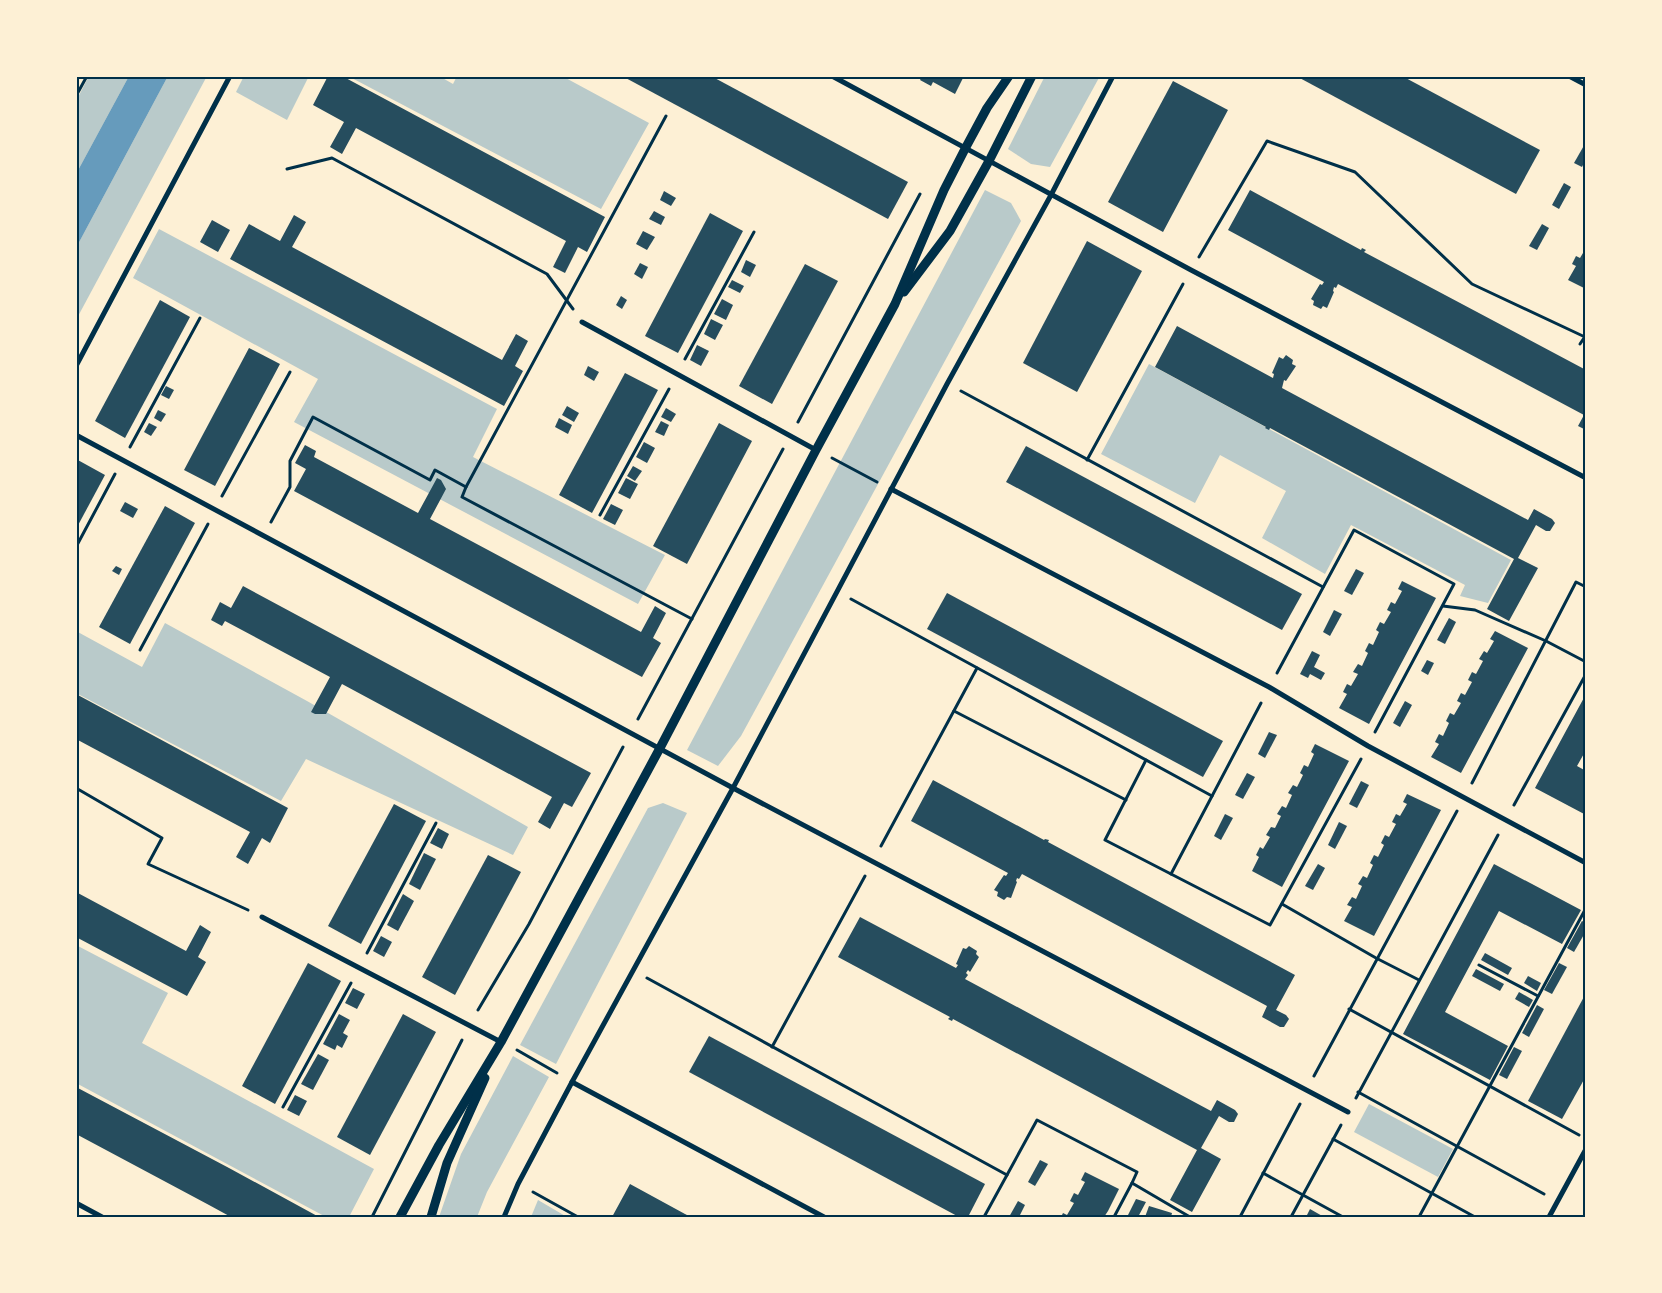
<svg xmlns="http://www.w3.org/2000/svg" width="1662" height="1293" viewBox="0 0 1662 1293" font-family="Mulish,sans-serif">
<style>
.green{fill:#b9caca}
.water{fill:#669bbc}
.building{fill:#264d5e}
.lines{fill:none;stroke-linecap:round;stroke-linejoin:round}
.path{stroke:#003049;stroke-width:3}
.minor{stroke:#003049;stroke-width:5}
.tertiary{stroke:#003049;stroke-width:9}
.neatline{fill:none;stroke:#003049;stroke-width:2}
</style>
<rect width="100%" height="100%" fill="#fdf0d5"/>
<g class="green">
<polygon points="89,76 129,76 76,174 76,101"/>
<polygon points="168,76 207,76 76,320 76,248"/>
<polygon points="244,76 309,76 287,120 236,92"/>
<polygon points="348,76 439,76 453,84 457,76 562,76 649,123 601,209"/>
<polygon points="1045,76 1100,76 1050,167 1031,164 1008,149"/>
<polygon points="985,190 1011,203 1021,221 741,736 718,766 687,750"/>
<polygon points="159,229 497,409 473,457 665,555 638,604 294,422 318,379 133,278"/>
<polygon points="1149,364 1511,560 1488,603 1460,596 1465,585 1351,525 1325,574 1262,538 1286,491 1220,455 1195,503 1101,454"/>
<polygon points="165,623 307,701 528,827 513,855 306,759 281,801 76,693 76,631 142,667"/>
<polygon points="663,803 687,813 556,1064 520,1045 648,808"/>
<polygon points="76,945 168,993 142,1043 374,1169 349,1217 326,1217 76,1083"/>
<polygon points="513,1056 549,1077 487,1192 477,1217 439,1217 461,1154"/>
<polygon points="1369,1104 1453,1149 1438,1177 1354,1132"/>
<polygon points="538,1200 567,1217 531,1217"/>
</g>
<polygon class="water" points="129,76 168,76 76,248 76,174"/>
<g class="building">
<polygon points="328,76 342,76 605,217 587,252 578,247 565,273 553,267 566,241 356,128 342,154 330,147 344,122 313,105"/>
<polygon points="622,76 711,76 908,182 888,219"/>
<polygon points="922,76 964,76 955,94 933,82 931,86 920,80"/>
<polygon points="1296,76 1402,76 1540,150 1516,194"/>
<polygon points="1173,81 1228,110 1163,232 1108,202"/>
<polygon points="1586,142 1586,159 1582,167 1574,163"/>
<polygon points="1564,183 1571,187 1559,209 1552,205"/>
<polygon points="1250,190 1361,250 1362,248 1366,250 1364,252 1586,370 1586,430 1578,426 1584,415 1338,284 1336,288 1334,287 1333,291 1334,292 1327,308 1323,306 1321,309 1313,305 1314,301 1311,299 1320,284 1322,285 1324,282 1228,230"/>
<polygon points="664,191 676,198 671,206 660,200"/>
<polygon points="654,211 665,217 661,225 649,219"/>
<polygon points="710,213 743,231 678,353 645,336"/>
<polygon points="294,215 306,222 292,247 502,360 516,334 528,341 515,366 523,371 504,406 230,259 249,224 280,241"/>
<polygon points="212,220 230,230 218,252 200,242"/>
<polygon points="1542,224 1549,228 1537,250 1529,246"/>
<polygon points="643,231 655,237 647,250 636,244"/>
<polygon points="1087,241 1142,271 1077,392 1023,363"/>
<polygon points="1586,248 1586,289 1568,280 1576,266 1572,264 1576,256 1580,258"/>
<polygon points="746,260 756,265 750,277 741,272"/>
<polygon points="640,263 648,267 642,279 634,274"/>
<polygon points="805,264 838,281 772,404 739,386"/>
<polygon points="732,280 744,286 740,293 728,287"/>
<polygon points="621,296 627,300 622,309 616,305"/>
<polygon points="722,299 733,305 726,320 714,314"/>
<polygon points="160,300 190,317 125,438 95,421"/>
<polygon points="711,319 723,325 715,340 704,334"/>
<polygon points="1177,326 1273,378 1274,374 1272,373 1279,357 1283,359 1286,355 1293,360 1292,364 1296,366 1286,381 1284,380 1282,388 1528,520 1534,509 1552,519 1555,523 1550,531 1546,531 1536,525 1518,558 1538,568 1509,621 1487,609 1514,559 1270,428 1269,430 1265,428 1266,427 1155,367"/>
<polygon points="697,345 709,351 701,366 690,360"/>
<polygon points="249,348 280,364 215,486 184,470"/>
<polygon points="588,366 599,372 594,381 584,375"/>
<polygon points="625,373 658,390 592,513 559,495"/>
<polygon points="166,386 174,390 169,399 161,395"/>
<polygon points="567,406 579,413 574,422 562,415"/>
<polygon points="666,408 676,414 671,422 661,417"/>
<polygon points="158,410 166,414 161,422 154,418"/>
<polygon points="559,418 572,425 568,434 555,427"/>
<polygon points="661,421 669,425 664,436 655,432"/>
<polygon points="149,423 157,427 151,436 144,432"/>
<polygon points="719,423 752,441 687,564 653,546"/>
<polygon points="644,442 655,448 647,463 636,457"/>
<polygon points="305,445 316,451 314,457 418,513 437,478 441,480 446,489 430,519 641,632 655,606 666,613 653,638 661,643 642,677 294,491 306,469 295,463"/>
<polygon points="1026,446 1302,594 1282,630 1006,482"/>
<polygon points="76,459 105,475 76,529"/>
<polygon points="633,466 642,471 635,481 627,476"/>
<polygon points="626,478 638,484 630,499 618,493"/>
<polygon points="125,502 138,509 133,518 120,511"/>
<polygon points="611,504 623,510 615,525 603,519"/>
<polygon points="165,506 195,523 130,644 99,627"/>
<polygon points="116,566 122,569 119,575 112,571"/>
<polygon points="1356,569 1364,573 1352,595 1344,591"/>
<polygon points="1402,581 1436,598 1369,724 1339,708 1347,694 1343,692 1347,684 1351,686 1358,674 1353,672 1358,664 1362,666 1368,653 1365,651 1369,643 1373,645 1379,632 1376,630 1380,622 1384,624 1391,612 1387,610 1391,602 1395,604 1402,591 1398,589"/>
<polygon points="243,586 591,773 572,807 564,803 550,829 538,822 552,797 342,684 326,714 315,714 311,712 330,677 225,621 222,626 211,620 220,602 231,608"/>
<polygon points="947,593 1223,741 1203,777 927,629"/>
<polygon points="1334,610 1342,614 1330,636 1323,632"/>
<polygon points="1449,618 1456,622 1445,644 1437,640"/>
<polygon points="1495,631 1528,648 1461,773 1431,757 1439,744 1435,742 1439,734 1443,736 1449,723 1446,721 1450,713 1454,715 1461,703 1457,701 1461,693 1465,695 1472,682 1468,680 1472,672 1476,674 1483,661 1479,659 1484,651 1487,653 1494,641 1490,639"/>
<polygon points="1312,651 1320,655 1314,667 1325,673 1321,680 1310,674 1308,678 1300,674"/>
<polygon points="1427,660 1434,663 1428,675 1421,671"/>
<polygon points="76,694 288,808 270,843 262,838 248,864 236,857 250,832 76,739"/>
<polygon points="1586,694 1586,750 1577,766 1586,771 1586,815 1535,788"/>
<polygon points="1405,701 1412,705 1400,727 1393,723"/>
<polygon points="1269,732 1277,735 1265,758 1258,754"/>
<polygon points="1315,744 1349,761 1282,887 1252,871 1259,857 1256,855 1260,847 1263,849 1270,837 1266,835 1271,827 1275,828 1281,816 1277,814 1282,806 1286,808 1292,795 1288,793 1293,785 1297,787 1303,775 1300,773 1304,765 1308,767 1314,754 1311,752"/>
<polygon points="1247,773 1255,777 1243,799 1235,795"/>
<polygon points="933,780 1044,840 1045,839 1049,840 1048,842 1295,975 1276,1010 1286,1015 1289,1019 1284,1027 1280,1027 1262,1017 1267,1006 1022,874 1019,879 1017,878 1016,881 1017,882 1011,898 1007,897 1004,900 997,896 998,892 994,890 1004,875 1006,876 1008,873 911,821"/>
<polygon points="1361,781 1369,785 1357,808 1349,804"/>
<polygon points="1407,794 1441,810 1374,936 1344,921 1352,907 1347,905 1352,897 1356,899 1362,886 1358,884 1363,876 1367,878 1373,865 1370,863 1374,855 1378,857 1384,845 1381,843 1385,835 1389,837 1396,824 1392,822 1396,814 1400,816 1407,804 1403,802"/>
<polygon points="394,804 426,821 361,944 328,926"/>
<polygon points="1225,814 1233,818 1221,840 1214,836"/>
<polygon points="1339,822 1347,826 1335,849 1328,845"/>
<polygon points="438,828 449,834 442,849 430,843"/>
<polygon points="424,853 436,859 420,890 409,884"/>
<polygon points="488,855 521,872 455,995 422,977"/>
<polygon points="1318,864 1325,868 1313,890 1305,886"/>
<polygon points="1494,864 1581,910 1562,944 1499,911 1445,1012 1508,1046 1490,1080 1403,1034"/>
<polygon points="76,892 186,951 200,925 211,932 198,957 206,962 187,996 76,937"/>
<polygon points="403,894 414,901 398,931 387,925"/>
<polygon points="860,917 956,968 958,965 956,964 963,948 966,949 969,946 977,951 976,954 979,957 970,972 968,970 966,973 968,975 965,979 1211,1111 1217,1100 1235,1110 1238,1114 1234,1122 1229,1122 1219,1116 1201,1148 1221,1159 1192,1212 1170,1200 1197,1150 953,1019 952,1021 948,1019 950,1017 838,957"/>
<polygon points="1582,921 1586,923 1586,931 1574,952 1567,948"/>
<polygon points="381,936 392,942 384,957 373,951"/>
<polygon points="1485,953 1512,968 1508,975 1481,960"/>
<polygon points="308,963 341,981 275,1104 242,1086"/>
<polygon points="1559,963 1567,967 1552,994 1544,990"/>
<polygon points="1476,969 1504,984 1500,991 1472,976"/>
<polygon points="1528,976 1541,983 1537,991 1524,983"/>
<polygon points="353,988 365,994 357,1009 345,1003"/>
<polygon points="1519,992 1533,1000 1529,1007 1515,999"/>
<polygon points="1586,993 1586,1076 1562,1119 1528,1101"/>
<polygon points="1537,1005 1544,1009 1529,1037 1522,1033"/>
<polygon points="339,1014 350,1020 343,1033 348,1036 342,1048 337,1045 335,1050 323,1044"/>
<polygon points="403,1014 436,1032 370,1155 337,1137"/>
<polygon points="709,1036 985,1184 968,1217 959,1217 689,1072"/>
<polygon points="1514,1047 1522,1051 1507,1079 1499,1075"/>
<polygon points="318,1054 329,1060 313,1090 301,1084"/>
<polygon points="76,1087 229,1168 319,1217 231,1217 209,1205 76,1134"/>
<polygon points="295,1095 307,1101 299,1116 287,1110"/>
<polygon points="1040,1160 1048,1164 1035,1186 1028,1182"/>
<polygon points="1085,1172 1119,1189 1108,1211 1104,1217 1061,1217 1063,1213 1067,1215 1074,1203 1070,1201 1074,1193 1078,1195 1085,1182 1081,1180"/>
<polygon points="630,1184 685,1214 691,1217 612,1217"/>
<polygon points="1136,1199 1146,1202 1138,1217 1127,1217"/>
<polygon points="1018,1201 1025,1205 1019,1217 1009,1217"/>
<polygon points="1149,1206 1172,1213 1171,1217 1145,1217"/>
<polygon points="1310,1209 1324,1217 1306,1217"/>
</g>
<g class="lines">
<g class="path">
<polyline points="76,96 87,76"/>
<polyline points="287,169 332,158 547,274 573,309"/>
<polyline points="1199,257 1267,141 1355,172 1472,284 1585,337"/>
<polyline points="1580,344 1586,335"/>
<polyline points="685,359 754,232"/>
<polyline points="961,391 1323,587"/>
<polyline points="798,422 920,194"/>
<polyline points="130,447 200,318"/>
<polyline points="832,458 877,482"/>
<polyline points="1087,460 1183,284"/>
<polyline points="466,487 666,116"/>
<polyline points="222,496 290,372"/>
<polyline points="600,515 669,389"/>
<polyline points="271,522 290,487 290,461 313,417 430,480 435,470 466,487 462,497 692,619"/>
<polyline points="76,547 115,474"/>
<polyline points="851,599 1212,796"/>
<polyline points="1443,606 1475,610 1546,641 1586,662"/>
<polyline points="140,650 208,524"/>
<polyline points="1277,673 1354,530 1454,584 1375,732"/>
<polyline points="954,711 1126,800"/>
<polyline points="638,719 783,449"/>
<polyline points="1146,760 1105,840 1270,925 1361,759"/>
<polyline points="1472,783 1576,582 1586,587"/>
<polyline points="76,788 162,838 148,864 248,910"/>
<polyline points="1514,805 1586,674"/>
<polyline points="881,846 977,668"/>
<polyline points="1171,874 1261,703"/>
<polyline points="1282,904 1376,958 1419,980"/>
<polyline points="367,953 436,823"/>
<polyline points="1479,965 1538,996"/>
<polyline points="647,978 1007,1175"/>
<polyline points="1349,1009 1579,1135"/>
<polyline points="478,1010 529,924 623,747"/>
<polyline points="772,1047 865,876"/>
<polyline points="517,1050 557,1073"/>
<polyline points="1314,1076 1457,811"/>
<polyline points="1358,1092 1544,1194"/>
<polyline points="1356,1098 1498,835"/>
<polyline points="283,1107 351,983"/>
<polyline points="1333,1139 1475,1217"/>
<polyline points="1263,1173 1343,1217"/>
<polyline points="533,1192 578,1217"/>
<polyline points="372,1217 462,1040"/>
<polyline points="984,1217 1037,1120 1137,1172 1132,1183 1190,1217"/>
<polyline points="1114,1217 1132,1183"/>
<polyline points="1240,1217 1300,1104"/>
<polyline points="1291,1217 1341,1125"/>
<polyline points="1419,1217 1586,908"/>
</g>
<g class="minor">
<polyline points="832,76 1191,270 1586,478"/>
<polyline points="1569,76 1586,85"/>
<polyline points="582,322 816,450"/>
<polyline points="76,366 230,76"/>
<polyline points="76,435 733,788 1348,1112"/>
<polyline points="891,489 1269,687 1368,746 1586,863"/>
<polyline points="262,917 501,1042"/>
<polyline points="572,1082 824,1217"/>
<polyline points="76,1203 102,1217"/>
<polyline points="504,1217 518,1184 572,1082 733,788 947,384 1051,195 1113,76"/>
<polyline points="1549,1217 1586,1149"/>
</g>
<g class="tertiary">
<polyline points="904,292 950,231 989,161 1032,76"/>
<polyline points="400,1217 439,1145 501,1042 660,748 816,450 895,304 944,190 966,147 987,108 1009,76"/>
<polyline points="431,1217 447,1163 485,1078"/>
</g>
</g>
<rect width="1662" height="1293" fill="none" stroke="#fdf0d5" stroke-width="155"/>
<rect x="78" y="78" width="1506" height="1138" class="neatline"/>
</svg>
